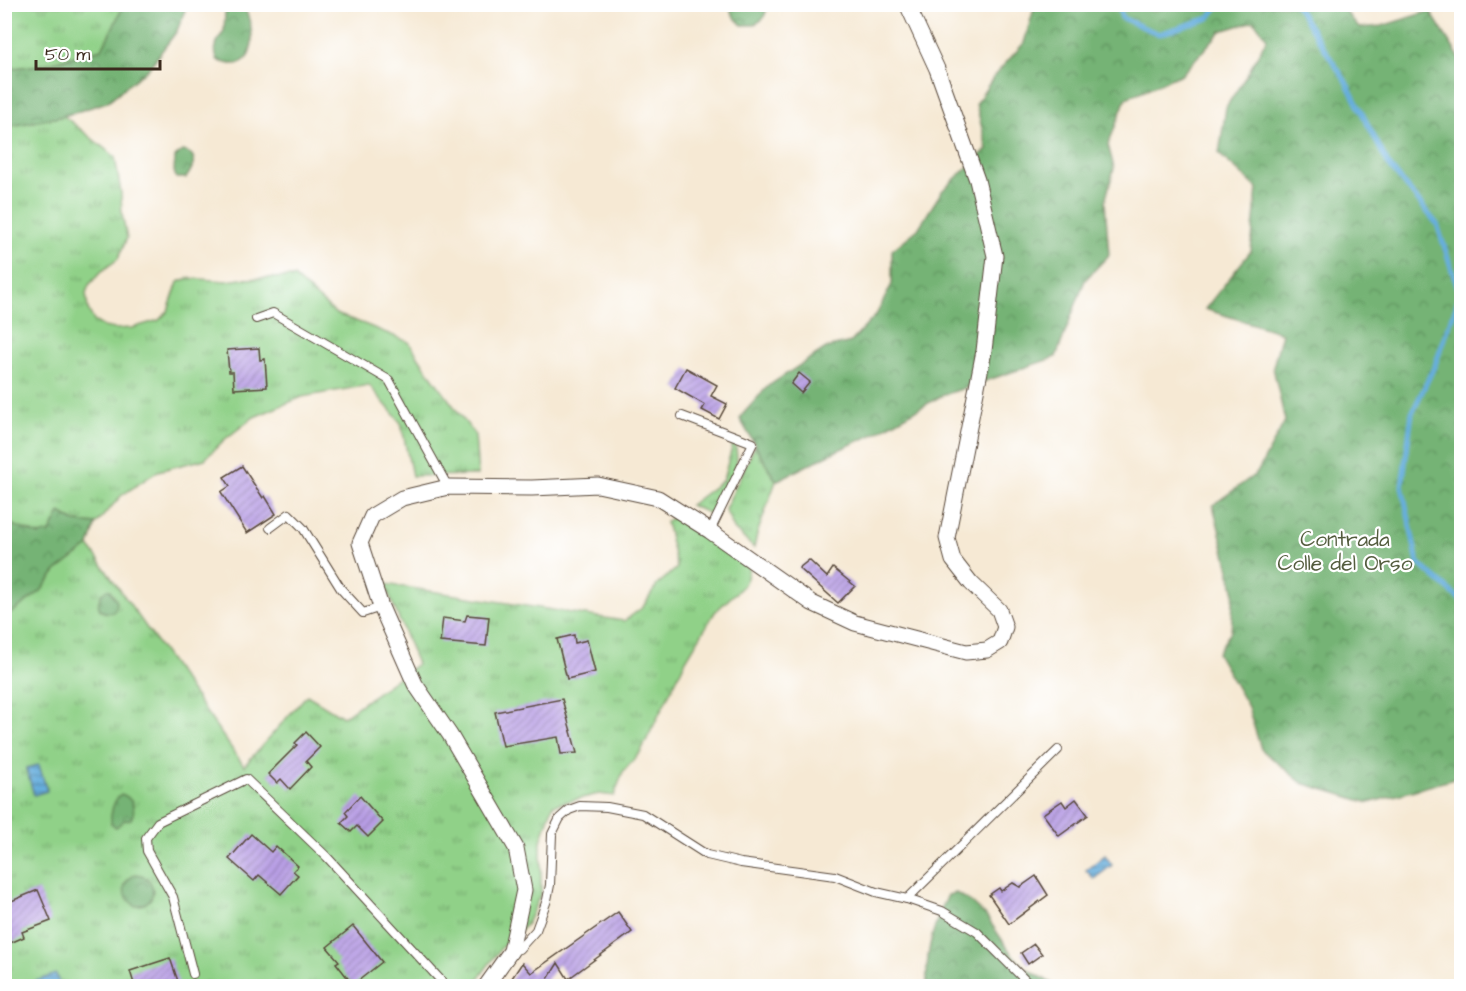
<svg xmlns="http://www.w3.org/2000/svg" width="1466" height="991" viewBox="0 0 1466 991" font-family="'Architects Daughter',sans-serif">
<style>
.grass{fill:url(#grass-tufts);stroke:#667e53;stroke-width:1.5}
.forest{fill:url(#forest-crowns);stroke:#586e49;stroke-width:1.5}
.water{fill:url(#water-rules);stroke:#506c7e;stroke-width:1.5}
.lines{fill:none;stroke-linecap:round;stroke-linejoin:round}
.stream{stroke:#66aedd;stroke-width:5}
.building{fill:url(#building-hatch)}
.lane-casing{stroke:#574739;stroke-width:10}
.street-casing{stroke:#574739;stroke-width:17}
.lane{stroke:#fff;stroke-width:8}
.street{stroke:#fff;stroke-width:15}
.labels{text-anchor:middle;stroke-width:4.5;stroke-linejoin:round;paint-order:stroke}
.park-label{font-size:21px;fill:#545c3e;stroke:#fff}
</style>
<defs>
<pattern id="grass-tufts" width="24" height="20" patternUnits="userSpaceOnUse" patternTransform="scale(1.5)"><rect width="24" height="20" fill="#90d188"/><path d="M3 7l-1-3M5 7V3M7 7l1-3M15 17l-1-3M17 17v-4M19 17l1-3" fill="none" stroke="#77aa6f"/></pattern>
<pattern id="forest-crowns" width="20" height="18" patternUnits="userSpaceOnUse" patternTransform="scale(1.5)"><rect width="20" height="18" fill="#74b374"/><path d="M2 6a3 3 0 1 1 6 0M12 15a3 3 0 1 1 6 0" fill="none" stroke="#60925f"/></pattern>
<pattern id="water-rules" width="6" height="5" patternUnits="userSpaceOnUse" patternTransform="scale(1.5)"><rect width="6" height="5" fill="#66aedd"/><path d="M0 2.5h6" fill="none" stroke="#558eb3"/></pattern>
<pattern id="building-hatch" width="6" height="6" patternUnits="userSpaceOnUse" patternTransform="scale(1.5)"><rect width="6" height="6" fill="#b89ee5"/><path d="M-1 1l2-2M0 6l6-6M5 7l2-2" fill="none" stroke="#9781b9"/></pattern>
</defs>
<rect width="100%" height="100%" fill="#fff"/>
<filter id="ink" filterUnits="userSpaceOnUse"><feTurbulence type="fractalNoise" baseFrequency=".0167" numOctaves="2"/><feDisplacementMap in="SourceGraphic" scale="12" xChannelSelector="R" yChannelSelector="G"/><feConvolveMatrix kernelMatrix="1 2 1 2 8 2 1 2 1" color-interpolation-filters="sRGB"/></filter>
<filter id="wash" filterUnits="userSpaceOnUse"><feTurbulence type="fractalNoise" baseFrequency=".008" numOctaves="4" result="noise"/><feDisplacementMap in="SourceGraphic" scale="24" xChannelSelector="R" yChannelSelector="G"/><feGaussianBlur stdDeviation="1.35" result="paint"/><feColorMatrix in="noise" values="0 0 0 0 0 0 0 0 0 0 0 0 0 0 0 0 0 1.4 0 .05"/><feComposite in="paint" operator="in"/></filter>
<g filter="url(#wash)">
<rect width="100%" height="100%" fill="#f6e9d4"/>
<g class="grass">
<polygon points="5,5 124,5 102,49 42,65 5,69"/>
<polygon points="64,116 115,157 121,193 122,214 127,238 118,259 102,271 89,285 86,293 88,309 94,321 104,327 115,329 132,328 159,320 168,311 178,282 188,278 226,281 241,279 294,277 336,314 364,324 409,342 427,370 475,435 478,475 412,476 401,423 369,385 302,397 254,417 224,440 205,459 158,471 121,496 96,524 75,522 60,513 50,533 39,535 5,522 4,400 6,391 5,389 4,155 11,126"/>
<path d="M734,440C736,446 737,452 737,459C737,476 722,503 710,514L690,505L723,480Z"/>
<polygon points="755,446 776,481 757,534 754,548 734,529 725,509"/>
<polygon points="676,515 749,567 747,578 743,586 715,612 686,660 641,751 623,772 614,796 599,794 553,805 541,841 541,893 527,924 501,948 473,986 5,986 4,615 11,613 41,591 56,571 89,546 244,766 307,695 343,717 417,664 385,584 624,621 643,607 657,585 677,568 666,522"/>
</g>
<g class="forest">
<path d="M232,4L244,7C257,32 258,78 217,60L215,51L217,42L224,31L225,13Z"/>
<path d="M767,4V9L763,19L754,25H742C736,19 730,14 730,5Z"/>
<polygon points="1180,4 1340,5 1359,28 1382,26 1430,11 1462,62 1461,777 1369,803 1302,783 1261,749 1248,707 1217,653 1231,631 1234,589 1213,505 1257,473 1285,421 1273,367 1282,333 1205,309 1251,251 1257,188 1219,154 1226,107 1248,73 1267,38 1254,21 1221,31 1182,74 1126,98 1108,145 1114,168 1105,202 1109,255 1085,280 1056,357 941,396 872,435 832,453 776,481 740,419 743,414 768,386 826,348 851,342 876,315 892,284 892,250 918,229 942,191 987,149 976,104 995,75 1024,43 1035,5 1136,5 1152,11"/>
<polygon points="124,5 187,5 177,31 149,68 107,102 64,116 5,127 5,69 42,65 102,49"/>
<path d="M182,151C200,153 194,167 186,178H176L174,171L175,157Z"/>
<polygon points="60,513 75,522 96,524 89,546 56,571 41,591 11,613 5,615 5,522 39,535 50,532"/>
<path d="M106,590H110L117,602L116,608L113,612C95,616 95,599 106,590Z"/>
<path d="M121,794C132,797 137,809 131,819L125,820L116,827L111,824C110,813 113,801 121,794Z"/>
<path d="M136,874C158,878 159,905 135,906C122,895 119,883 136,874Z"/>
<path d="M956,893L971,902L986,916L1011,953L1024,967L1056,986H927C925,953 933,924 948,895Z"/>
</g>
<g class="water">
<polygon points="39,765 47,791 34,795 26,768"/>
<polygon points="1105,855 1112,865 1094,879 1086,870"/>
<polygon points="56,974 60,986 34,986 33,982"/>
</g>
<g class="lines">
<g class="stream">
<polyline points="1118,4 1122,18 1159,34 1209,18 1219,4"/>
<polyline points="1295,4 1345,80 1388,164 1437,224 1460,295 1435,365 1412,413 1402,486 1418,563 1462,601"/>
</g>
</g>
<g id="blocks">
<g class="building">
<polygon points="259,348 260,360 265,359 267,387 234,389 233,372 229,372 227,350"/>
<polygon points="686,368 717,385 711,396 727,404 719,419 702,410 705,405 675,388"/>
<polygon points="799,373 810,382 801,393 791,384"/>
<polygon points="242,466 263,498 265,496 276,514 247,533 221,492 230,486 224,477"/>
<polygon points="809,560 827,577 833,568 855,586 838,603 799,568"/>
<polygon points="467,615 489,617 486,646 440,642 443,618 465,621"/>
<polygon points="574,635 575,643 587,640 595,672 567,679 557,639"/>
<polygon points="562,699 577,753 561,754 558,737 503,746 495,712"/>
<polygon points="306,732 320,747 306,761 311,767 290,789 281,779 277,783 268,774 297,745 295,743"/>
<polygon points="360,796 383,822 368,837 357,826 351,832 341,823 348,816 345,812"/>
<polygon points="1076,799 1088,815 1059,836 1043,814 1062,801 1066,807"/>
<polygon points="251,834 271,852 276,846 298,866 293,871 298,875 281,894 259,875 254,881 229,859"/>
<polygon points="1036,876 1048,895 1009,924 989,895 999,888 1001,891 1013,883 1020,887"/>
<polygon points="38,890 51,921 22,932 24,937 8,944 4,934 4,904"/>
<polygon points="618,912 632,932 568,979 558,963 543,987 506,987 522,963 531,973"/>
<polygon points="353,926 382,962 353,985 336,963 339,961 327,947"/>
<polygon points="1034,944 1042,954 1028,964 1021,953"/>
<polygon points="170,958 180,987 135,987 130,971"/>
</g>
</g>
</g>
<g filter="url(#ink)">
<use href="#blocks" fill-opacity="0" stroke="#574739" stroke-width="1.5"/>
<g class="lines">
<defs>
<g id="lane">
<polyline points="256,319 273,313 389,380 448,487"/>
<polyline points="682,416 753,443 710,531"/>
<polyline points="270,528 289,514 303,528 341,589 363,613 381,607"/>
<polyline points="907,899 942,911 977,932 1031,986"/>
<polyline points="511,951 519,949 536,930 547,900 550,885 552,834 560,818 569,810 580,806 607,807 643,814 707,855 741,863 835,876 876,892 907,899 1058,750"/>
<polyline points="193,974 173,897 147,851 146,838 158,822 246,779 327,857 446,986"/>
</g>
<polyline id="street" points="486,986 511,951 524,890 516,848 450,735 415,684 381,607 360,543 372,516 402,498 448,487 532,488 598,485 658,498 710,531 812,603 855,623 966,652 987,650 1000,642 1005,627 999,610 971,583 953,560 947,538 984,351 995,256 977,180 937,69 907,4"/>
</defs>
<use href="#lane" class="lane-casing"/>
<use href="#street" class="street-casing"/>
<use href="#lane" class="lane"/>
<use href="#street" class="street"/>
</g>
</g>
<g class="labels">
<g class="park-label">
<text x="1345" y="546">Contrada<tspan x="1345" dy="24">Colle del Orso</tspan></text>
</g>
</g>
<rect width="1466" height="991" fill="none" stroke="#fff" stroke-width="24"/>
<path d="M36 60v9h124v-9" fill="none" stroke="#3b2a1e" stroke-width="3"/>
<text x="45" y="60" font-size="18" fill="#3b2a1e" stroke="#ffffff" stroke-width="4.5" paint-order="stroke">50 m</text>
</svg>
